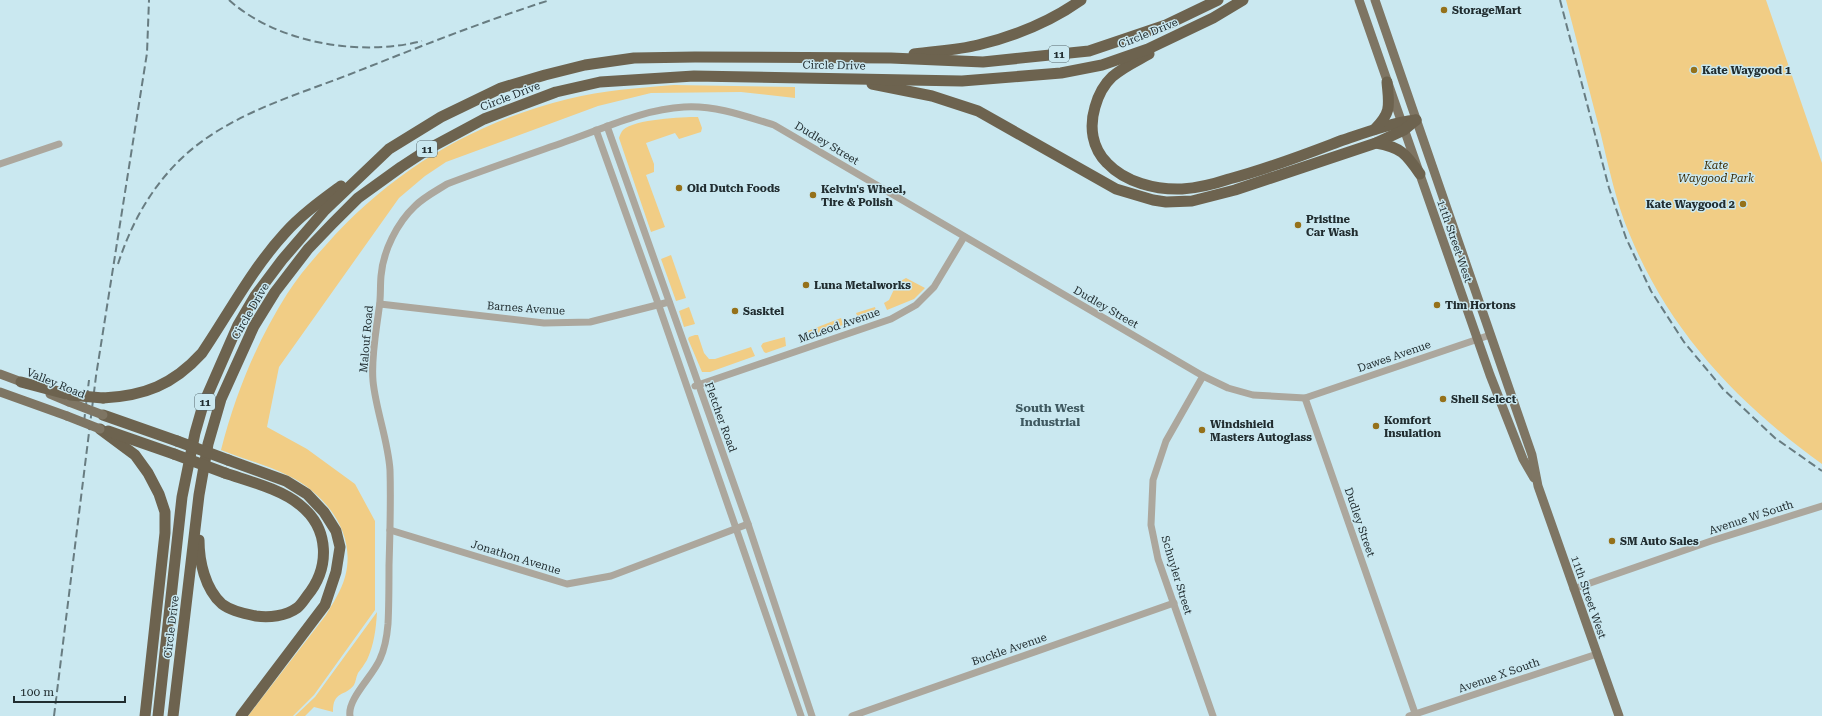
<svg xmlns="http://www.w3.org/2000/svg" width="1822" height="716" viewBox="0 0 1822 716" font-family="'Roboto Serif',serif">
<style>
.green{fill:#f1cd85}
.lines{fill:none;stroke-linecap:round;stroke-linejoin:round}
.minor{stroke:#aca79d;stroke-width:7}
.major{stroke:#7e7563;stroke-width:9}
.highway{stroke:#6d634f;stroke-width:11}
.rail{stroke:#687c81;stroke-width:2;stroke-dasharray:8 4;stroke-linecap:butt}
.major-bridge{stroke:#7e7563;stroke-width:9}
.highway-bridge{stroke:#6d634f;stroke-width:11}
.poi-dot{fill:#95711a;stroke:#cae8f0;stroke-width:1.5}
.labels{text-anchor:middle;stroke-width:3;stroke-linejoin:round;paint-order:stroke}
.shield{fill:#cae8f0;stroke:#54656a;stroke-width:1}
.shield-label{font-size:10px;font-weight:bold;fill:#212d30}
.poi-label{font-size:11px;font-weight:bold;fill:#212d30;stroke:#cae8f0;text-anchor:start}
.street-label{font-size:11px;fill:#212d30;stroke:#cae8f0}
.park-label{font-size:11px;font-style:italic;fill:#3c2b04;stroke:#cae8f0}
.neighbourhood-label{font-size:12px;font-weight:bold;fill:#3f5960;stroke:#cae8f0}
</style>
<rect width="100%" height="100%" fill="#cae8f0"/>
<g class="green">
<path d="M1566,0H1766L1822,163V464C1737,403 1669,331 1629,233C1616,202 1609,168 1601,135C1589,90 1578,45 1566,0Z"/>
<path d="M674,85L795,87V98L741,92L651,93L598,106L446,162L425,176L399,198L279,367L267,427L307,449L355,484L375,521V610L314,695L293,716H248L326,615C333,603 341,591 345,577C357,534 326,494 289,476C268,465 243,459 221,450C235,395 256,343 287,294C298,277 312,260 326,245C390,172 474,122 568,99C603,90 639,88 674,85Z"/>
<path d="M698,117L702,128L701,132L679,139L675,133L646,143L654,164V172L646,175L665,227L651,232L619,138C620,135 621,132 623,130C635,119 682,117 698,117Z"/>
<polygon points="671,255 686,298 676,301 661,259"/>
<polygon points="906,278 925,288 914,299 887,310 884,303 889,300 897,283"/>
<polygon points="689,307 695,324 684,327 679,311"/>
<polygon points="875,307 877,315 859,320 856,313"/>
<polygon points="841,318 843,325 806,338 805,332"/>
<polygon points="695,335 698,335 704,353 709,359 715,359 751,347 755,356 710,372 702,372 688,339 689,337"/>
<polygon points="785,337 786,346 766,353 764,352 761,346 763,343"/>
<path d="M377,612C376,629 374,645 367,660C364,665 361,669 358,673C356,677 356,681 354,685C345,697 333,690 333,712L314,707L305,716H295L315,697Z"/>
</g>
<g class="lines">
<g class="minor">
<polyline points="607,126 748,524 812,716"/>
<polyline points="596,130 659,306 801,716"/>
<polyline points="0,164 59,144"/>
<polyline points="380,304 544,323 590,322 669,302"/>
<polyline points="1203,376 1166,441 1153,480 1151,525 1158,559 1213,716"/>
<polyline points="695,386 891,319 916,305 934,287 964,237"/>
<polyline points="1305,398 1416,716"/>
<polyline points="390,530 567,584 611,576 748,524"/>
<polyline points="1573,589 1711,541 1822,506"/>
<path d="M350,716C347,699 373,676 380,659C385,648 387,636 388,624C389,605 389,585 389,566C390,534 391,502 390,470C388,440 376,411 373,381C371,357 376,332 379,309C381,298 380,287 381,276C383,251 397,223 415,206C424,197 436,191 447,184C489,168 531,154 573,139C609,126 646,109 684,107C715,105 745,116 774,125L1203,376L1228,388L1253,395L1305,398L1490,335"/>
<polyline points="852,716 1174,603"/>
<polyline points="1409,716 1597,654"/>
</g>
<g class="major">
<polyline points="1359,0 1490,375 1523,459 1534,478"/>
<polyline points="1375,0 1532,455 1538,486 1619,716"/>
<polyline points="0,374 27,384"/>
<polyline points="0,392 67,416"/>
<polyline points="50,394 69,402"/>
</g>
<g class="highway">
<path d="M914,54C935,51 958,50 978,45C1015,36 1050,22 1081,0"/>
<path d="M1149,54C1122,69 1104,75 1095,107C1089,127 1092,148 1107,163C1125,182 1155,190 1182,189C1198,188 1214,184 1229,179C1268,169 1306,154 1343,140C1367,132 1391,123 1416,120"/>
<polyline points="872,84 932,96 978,111 1116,189 1153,200 1166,202 1192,201 1235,190 1376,143 1404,130 1416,120"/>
<path d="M1375,129C1392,112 1389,105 1387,82"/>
<path d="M1376,143C1401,147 1406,154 1420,174"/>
<polyline points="21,382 70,395"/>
<path d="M103,398C144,396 173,385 202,353C229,313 252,269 285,233C301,215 322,200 341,186"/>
<polyline points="103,415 177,441"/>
<polyline points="100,429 135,455 148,473 159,494 165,512 165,533 145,716"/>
<polyline points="108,431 174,454"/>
<polyline points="228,460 286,481 307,494 324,512 336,531 340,547 336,572 325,605 241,716"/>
<path d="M199,540C199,561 205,589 222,604C231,611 245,614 256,616C269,618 286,616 297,608C301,605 304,600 307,596C330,568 330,529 300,505C281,489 248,481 225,473"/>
<polyline points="158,716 182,497 195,433 203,405 238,325 255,296 282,260 325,210 389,149 441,117 501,88 545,75 585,65 634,58 695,57 891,58 983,62 1089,51 1166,25 1218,0"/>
<polyline points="173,716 199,495 208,444 221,399 254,326 275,292 308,249 332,224 358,198 401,167 430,148 484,119 556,92 600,82 694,76 962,81 1061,73 1102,65 1148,49 1213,18 1243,0"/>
</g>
<g class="rail">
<path d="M229,0C277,43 360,57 422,41"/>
<polyline points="1560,0 1609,188 1626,238 1651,291 1684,342 1723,389 1775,438 1822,471"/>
<path d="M118,264C131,224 151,187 183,157C228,115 291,97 348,75C414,49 481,22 550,0"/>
<polyline points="84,422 89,380"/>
<polyline points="54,716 96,376 147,53 149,0"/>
</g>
<g class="major-bridge">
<polyline points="69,402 103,415"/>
<polyline points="67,416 100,429"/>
</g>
<g class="highway-bridge">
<polyline points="70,395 103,398"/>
<polyline points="177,441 228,460"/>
<polyline points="174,454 225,473"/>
</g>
</g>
<g class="poi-dot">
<circle cx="1444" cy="10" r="4"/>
<circle cx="1694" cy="70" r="4"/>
<circle cx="679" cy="188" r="4"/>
<circle cx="813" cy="195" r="4"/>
<circle cx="1743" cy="204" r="4"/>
<circle cx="1298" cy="225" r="4"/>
<circle cx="806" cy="285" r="4"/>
<circle cx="1437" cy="305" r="4"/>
<circle cx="735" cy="311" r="4"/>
<circle cx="1443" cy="399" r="4"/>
<circle cx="1376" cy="426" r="4"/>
<circle cx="1202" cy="430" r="4"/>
<circle cx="1612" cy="541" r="4"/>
</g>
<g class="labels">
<g class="shield">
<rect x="1049" y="46" width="20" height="16" rx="3"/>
<rect x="417" y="141" width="20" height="16" rx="3"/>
<rect x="195" y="394" width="20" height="16" rx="3"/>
</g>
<g class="shield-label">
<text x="1059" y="58">11</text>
<text x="427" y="153">11</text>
<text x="205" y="406">11</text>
</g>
<g class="poi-label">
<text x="1452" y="14">StorageMart</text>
<text x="1702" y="74">Kate Waygood 1</text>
<text x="687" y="192">Old Dutch Foods</text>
<text x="821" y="193">Kelvin's Wheel,<tspan x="821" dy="13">Tire &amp; Polish</tspan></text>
<text x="1735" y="208" text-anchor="end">Kate Waygood 2</text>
<text x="1306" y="223">Pristine<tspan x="1306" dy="13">Car Wash</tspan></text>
<text x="814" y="289">Luna Metalworks</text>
<text x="1445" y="309">Tim Hortons</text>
<text x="743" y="315">Sasktel</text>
<text x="1451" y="403">Shell Select</text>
<text x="1384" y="424">Komfort<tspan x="1384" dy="13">Insulation</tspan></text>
<text x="1210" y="428">Windshield<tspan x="1210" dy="13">Masters Autoglass</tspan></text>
<text x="1620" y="545">SM Auto Sales</text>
</g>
<g class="street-label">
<text transform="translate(1148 33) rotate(-22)" y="4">Circle Drive</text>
<text transform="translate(834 65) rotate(1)" y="4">Circle Drive</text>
<text transform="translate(510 96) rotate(-21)" y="4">Circle Drive</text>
<text transform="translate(827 143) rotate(31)" y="4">Dudley Street</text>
<text transform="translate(1455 241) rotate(71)" y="4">11th Street West</text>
<text transform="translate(1106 307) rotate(30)" y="4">Dudley Street</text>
<text transform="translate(526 308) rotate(4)" y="4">Barnes Avenue</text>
<text transform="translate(250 311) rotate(-60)" y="4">Circle Drive</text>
<text transform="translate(839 325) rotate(-19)" y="4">McLeod Avenue</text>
<text transform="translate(366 339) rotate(-85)" y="4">Malouf Road</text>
<text transform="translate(1394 356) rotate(-19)" y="4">Dawes Avenue</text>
<text transform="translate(56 383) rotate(22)" y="4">Valley Road</text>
<text transform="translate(721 417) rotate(70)" y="4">Fletcher Road</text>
<text transform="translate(1751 517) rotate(-18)" y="4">Avenue W South</text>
<text transform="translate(1360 522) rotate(71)" y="4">Dudley Street</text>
<text transform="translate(516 557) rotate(17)" y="4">Jonathon Avenue</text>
<text transform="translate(1177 575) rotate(73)" y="4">Schuyler Street</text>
<text transform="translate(1589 597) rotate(71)" y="4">11th Street West</text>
<text transform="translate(171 627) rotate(-83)" y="4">Circle Drive</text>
<text transform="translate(1009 649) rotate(-19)" y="4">Buckle Avenue</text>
<text transform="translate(1499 675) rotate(-19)" y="4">Avenue X South</text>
</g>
<g class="park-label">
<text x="1716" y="169">Kate<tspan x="1716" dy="13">Waygood Park</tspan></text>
</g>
<g class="neighbourhood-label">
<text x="1050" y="412">South West<tspan x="1050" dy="14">Industrial</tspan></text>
</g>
</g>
<path d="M14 696v6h111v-6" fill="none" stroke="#212d30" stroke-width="2"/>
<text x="20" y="696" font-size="12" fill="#212d30" stroke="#cae8f0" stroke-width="3" paint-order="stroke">100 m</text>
</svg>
